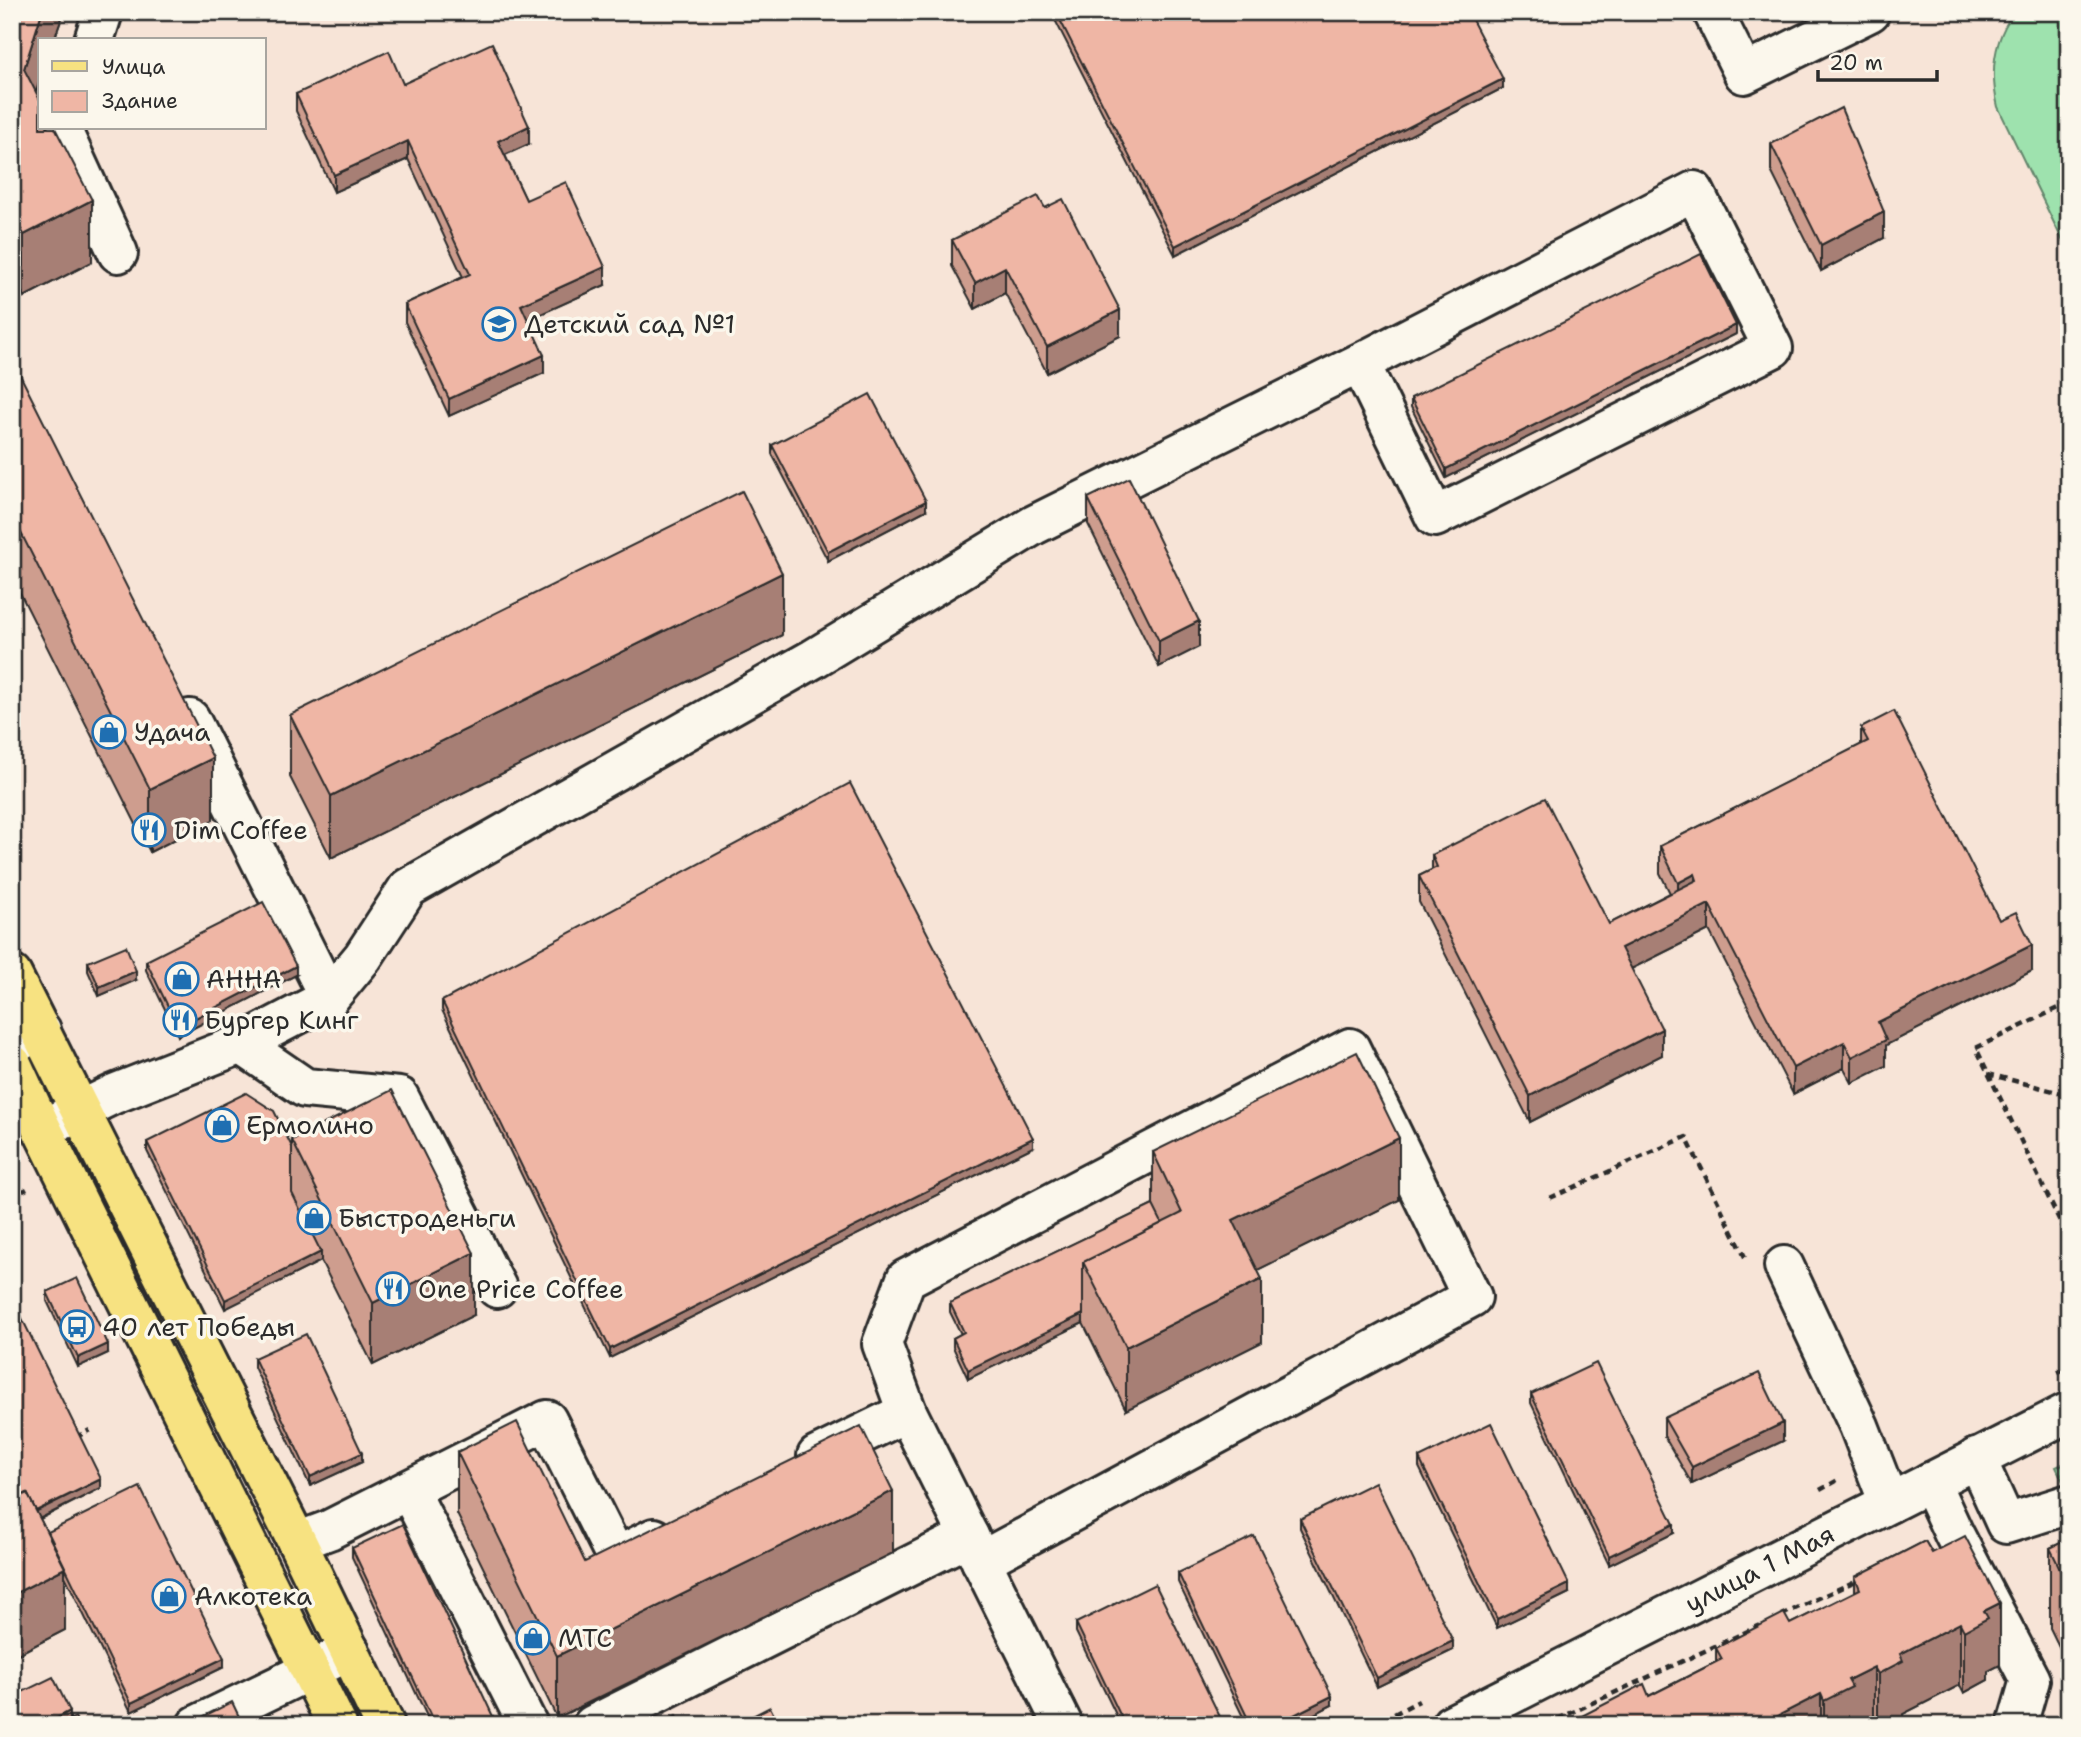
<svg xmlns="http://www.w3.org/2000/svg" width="2081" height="1737" viewBox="0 0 2081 1737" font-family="'Shantell Sans',sans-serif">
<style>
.grass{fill:url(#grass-dots);stroke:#64866c;stroke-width:2}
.pitch{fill:#9ee2ae;stroke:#64866c;stroke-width:2}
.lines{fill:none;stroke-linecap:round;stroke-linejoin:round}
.minor-casing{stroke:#2b2b2b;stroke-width:44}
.major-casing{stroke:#2b2b2b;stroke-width:44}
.path{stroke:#2b2b2b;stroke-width:4.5;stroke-dasharray:7 5;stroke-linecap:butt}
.minor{stroke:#fbf7ec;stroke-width:38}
.major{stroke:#f7e281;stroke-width:38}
.wall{fill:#ce9d8e;stroke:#2b2b2b;stroke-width:2}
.shaded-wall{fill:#a77f74;stroke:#2b2b2b;stroke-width:2}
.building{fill:#efb6a5;stroke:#2b2b2b;stroke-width:2}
.labels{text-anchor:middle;stroke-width:7;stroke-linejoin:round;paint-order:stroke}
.poi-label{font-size:26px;fill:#2b2b2b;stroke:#fbf7ec;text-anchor:start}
.street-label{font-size:26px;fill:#2b2b2b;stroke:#fbf7ec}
</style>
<defs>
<pattern id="grass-dots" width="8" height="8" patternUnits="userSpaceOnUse" patternTransform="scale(1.75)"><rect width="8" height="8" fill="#9ee2ae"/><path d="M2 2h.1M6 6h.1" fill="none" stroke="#88c296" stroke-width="1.8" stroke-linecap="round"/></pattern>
</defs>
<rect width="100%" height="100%" fill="#f7e4d7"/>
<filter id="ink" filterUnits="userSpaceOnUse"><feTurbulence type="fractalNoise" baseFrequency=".0143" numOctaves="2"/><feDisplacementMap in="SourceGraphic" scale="14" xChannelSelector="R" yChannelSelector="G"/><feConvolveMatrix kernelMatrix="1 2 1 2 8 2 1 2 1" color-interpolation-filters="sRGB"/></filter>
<g filter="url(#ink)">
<polygon class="grass" points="2069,1461 2069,1492 2068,1492 2056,1467"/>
<path class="pitch" d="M2014,12H2069V254L1998,107C1990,74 1993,41 2014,12Z"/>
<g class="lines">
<defs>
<g id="minor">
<polyline points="1713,12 1744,74 1870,12"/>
<polyline points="94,40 103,12"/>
<polyline points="65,128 63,133 118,253"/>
<polyline points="190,719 329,998"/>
<polyline points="241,1044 305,1088 399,1097 497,1288"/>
<polyline points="12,1045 41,1030"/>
<polyline points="42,1129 114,1094 241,1044 329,998 363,957 408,888 813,659 1034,525 1360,363 1694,191 1773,348 1435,517 1360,363"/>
<polyline points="1784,1266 1859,1426 1889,1503"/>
<polyline points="907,1412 882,1344 906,1279 1350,1048 1472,1297 981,1561"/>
<polyline points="817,1456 907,1412 1063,1725"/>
<polyline points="1976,1458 2006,1524 2069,1504"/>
<polyline points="1930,1482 1954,1534 2030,1680 2017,1725"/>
<polyline points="409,1490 528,1725"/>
<polyline points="297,1542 329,1530 547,1420 616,1557 654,1538"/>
<polyline points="197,1725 350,1651"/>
<polyline points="593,1725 969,1536"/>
<path id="s1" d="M1451,1725L2069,1412"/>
</g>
<g id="major">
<polyline points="12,975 297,1542 385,1725"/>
<polyline points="12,1064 42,1129 337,1725"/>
</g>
</defs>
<use href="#minor" class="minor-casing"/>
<use href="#major" class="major-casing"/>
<g class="path">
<polyline points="2069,1003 1976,1048 2069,1240"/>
<polyline points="1988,1074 2069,1095"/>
<polyline points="12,1197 27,1189"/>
<polyline points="1550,1198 1686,1137 1746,1259"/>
<polyline points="2058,1372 2069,1367"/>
<polyline points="76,1437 90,1430"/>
<polyline points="1820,1490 1840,1479"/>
<polyline points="1782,1615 1860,1579"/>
<polyline points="1547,1724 1765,1623"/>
<polyline points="1373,1725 1419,1701"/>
</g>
<use href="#minor" class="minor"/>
<use href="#major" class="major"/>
</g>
<g class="wall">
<polygon points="12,12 64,12 54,40 40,40 40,79 36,92 92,262 24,297 12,276"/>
<polygon points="1051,12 1468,12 1503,88 1175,255"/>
<polygon points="403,84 529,144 505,155 526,200 605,285 527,320 544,373 449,416 405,322 405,304 463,277 408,159 334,192 296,111 296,94"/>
<polygon points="1771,144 1884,238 1821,271 1771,171"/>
<polygon points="1045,208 1120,336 1047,373 1005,293 975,309 952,266 952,240"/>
<polygon points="1736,334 1446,478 1411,407 1411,398"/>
<polygon points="12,359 213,820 150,852 12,577"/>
<polygon points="772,445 926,510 828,561 772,454"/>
<polygon points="1088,498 1199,647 1159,667 1088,524"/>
<polygon points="782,635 331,858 290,777 290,715"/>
<polygon points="1861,728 1999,920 2032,971 1886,1045 1886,1066 1852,1083 1844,1068 1793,1094 1709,930 1631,969 1662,1055 1530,1122 1419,902 1419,876 1432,870 1432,855 1609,924 1670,893 1660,873 1660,846 1861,745"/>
<polygon points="146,961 296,975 178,1036 146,970"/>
<polygon points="88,962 136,980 99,996 88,971"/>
<polygon points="442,1001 1033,1147 610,1358 442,1010"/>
<polygon points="292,1140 474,1315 373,1365 321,1261 225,1309 147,1151 147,1142 292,1147"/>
<polygon points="1153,1152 1399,1200 1257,1270 1262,1342 1126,1410 1083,1323 968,1379 953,1347 953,1338 961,1334 950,1312 950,1303 1153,1205"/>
<polygon points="47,1292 108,1353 78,1367 47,1301"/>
<polygon points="12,1298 101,1488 40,1519 48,1535 48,1532 224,1667 131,1712 65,1576 65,1630 12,1657 12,1501 17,1499 12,1490"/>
<polygon points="254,1358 362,1462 310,1486 254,1367"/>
<polygon points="1531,1394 1674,1533 1609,1565 1531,1403"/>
<polygon points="1664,1418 1783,1441 1692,1484 1664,1436"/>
<polygon points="457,1452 585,1562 893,1553 557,1718 457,1514"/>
<polygon points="1419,1458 1569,1593 1497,1628 1419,1467"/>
<polygon points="1300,1519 1453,1650 1377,1687 1300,1528"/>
<polygon points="2069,1539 2069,1667 2050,1628 2050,1548"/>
<polygon points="1925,1541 2000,1665 1988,1671 1988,1680 1964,1693 1960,1685 1903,1714 1903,1723 1900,1725 1574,1725 1574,1720 1649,1696 1716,1662 1716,1648 1790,1624 1855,1592 1855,1577"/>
<polygon points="352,1548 497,1725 431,1725 352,1557"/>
<polygon points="1178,1573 1332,1705 1293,1725 1247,1725 1178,1582"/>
<polygon points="1076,1623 1224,1725 1121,1725 1076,1632"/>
<polygon points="12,1697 70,1720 79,1725 12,1725"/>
</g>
<g class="shaded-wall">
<polygon points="42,12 64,12 54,40 40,40 40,79 24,131 24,69"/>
<polygon points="1788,12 1799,12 1788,18"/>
<polygon points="1503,79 1503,88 1175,255 1175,246"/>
<polygon points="529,126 529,144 498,158 498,141"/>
<polygon points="408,141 408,159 334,192 334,175"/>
<polygon points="92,200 92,262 24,297 24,235"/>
<polygon points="1884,212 1884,238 1821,271 1821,245"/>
<polygon points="605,267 605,285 521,323 521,305"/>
<polygon points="1005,267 1005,293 975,309 975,283"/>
<polygon points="1120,310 1120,336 1047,373 1047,347"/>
<polygon points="1736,325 1736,334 1446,478 1446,469"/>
<polygon points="544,355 544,373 449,416 449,399"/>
<polygon points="926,501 926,510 828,561 828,552"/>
<polygon points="782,573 782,635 331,858 331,796"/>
<polygon points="1199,621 1199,647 1159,667 1159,641"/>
<polygon points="213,758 213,820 150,852 150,789"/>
<polygon points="1695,874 1695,901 1678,909 1678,883"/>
<polygon points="1709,904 1709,930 1621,974 1621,948"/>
<polygon points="2032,945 2032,971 1886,1045 1886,1066 1852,1083 1852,1057 1878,1022"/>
<polygon points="296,966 296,975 178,1036 178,1027"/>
<polygon points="136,971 136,980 99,996 99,987"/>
<polygon points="1662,1029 1662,1055 1530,1122 1530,1096"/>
<polygon points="1844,1042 1844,1068 1793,1094 1793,1068"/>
<polygon points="1033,1138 1033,1147 610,1358 610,1349"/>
<polygon points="1399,1138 1399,1200 1233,1282 1233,1220"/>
<polygon points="321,1252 321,1261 225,1309 225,1300"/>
<polygon points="474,1253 474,1315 373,1365 373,1303"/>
<polygon points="1262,1279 1262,1342 1126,1410 1126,1347"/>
<polygon points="1083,1314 1083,1323 968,1379 968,1370"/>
<polygon points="108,1344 108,1353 78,1367 78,1358"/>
<polygon points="1783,1423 1783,1441 1692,1484 1692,1467"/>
<polygon points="362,1453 362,1462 310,1486 310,1477"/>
<polygon points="101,1479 101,1488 29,1524 29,1515"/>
<polygon points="893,1491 893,1553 557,1718 557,1656"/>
<polygon points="1674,1524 1674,1533 1609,1565 1609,1556"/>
<polygon points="65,1568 65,1630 12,1657 12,1595"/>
<polygon points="1569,1584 1569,1593 1497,1628 1497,1619"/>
<polygon points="2000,1603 2000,1665 1988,1671 1988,1680 1964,1693 1964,1631 1984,1611"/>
<polygon points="1960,1623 1960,1685 1903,1714 1903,1723 1900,1725 1878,1725 1878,1674 1900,1654"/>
<polygon points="1453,1641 1453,1650 1377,1687 1377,1678"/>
<polygon points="224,1658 224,1667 131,1712 131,1703"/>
<polygon points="1874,1667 1874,1725 1824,1725 1824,1701 1848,1680"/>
<polygon points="1821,1694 1821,1725 1760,1725"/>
<polygon points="1332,1696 1332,1705 1293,1725 1274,1725"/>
<polygon points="70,1711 70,1725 44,1725"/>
</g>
<g class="building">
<polygon points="12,12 42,12 24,69 40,100 40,128 55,128 92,200 24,235 12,213"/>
<polygon points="1056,12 1468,12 1503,79 1175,246"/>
<polygon points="492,43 529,126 498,141 526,200 566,182 605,267 521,305 544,355 449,399 405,304 470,274 408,141 334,175 296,94 389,51 403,84"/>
<polygon points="1841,108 1884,212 1821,245 1771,144"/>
<polygon points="1038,196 1045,208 1063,199 1120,310 1047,347 1005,267 975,283 952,240"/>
<polygon points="1701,254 1736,325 1446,469 1411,398"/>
<polygon points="12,359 213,758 150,789 12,515"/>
<polygon points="870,394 926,501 828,552 772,445"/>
<polygon points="1129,478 1199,621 1159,641 1088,498"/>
<polygon points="742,491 782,573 331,796 290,715"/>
<polygon points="1894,711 1999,920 2016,912 2032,945 1878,1022 1886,1040 1852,1057 1844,1042 1793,1068 1709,904 1621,948 1662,1029 1530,1096 1419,876 1437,867 1432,855 1545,798 1609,924 1697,880 1695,874 1678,883 1660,846 1868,741 1861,728"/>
<polygon points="850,783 1033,1138 610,1349 442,1001"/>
<polygon points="263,902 296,966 178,1027 146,961"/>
<polygon points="126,946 136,971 99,987 88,962"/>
<polygon points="1357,1052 1399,1138 1233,1220 1262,1279 1126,1347 1083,1262 1182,1213 1153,1152"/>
<polygon points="392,1090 474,1253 373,1303 292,1140"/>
<polygon points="246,1093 274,1111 292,1147 292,1193 321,1252 225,1300 147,1142"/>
<polygon points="1153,1205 1162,1223 1083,1262 1083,1314 968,1370 953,1338 964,1332 950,1303"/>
<polygon points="77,1278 108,1344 78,1358 47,1292"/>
<polygon points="12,1298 101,1479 36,1511 27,1493 20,1497 12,1481"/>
<polygon points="306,1334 362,1453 310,1477 254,1358"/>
<polygon points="1596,1363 1674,1524 1609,1556 1531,1394"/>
<polygon points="1759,1373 1783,1423 1692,1467 1664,1418"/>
<polygon points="517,1422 585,1562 861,1426 893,1491 557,1656 457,1452"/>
<polygon points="1491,1423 1569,1584 1497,1619 1419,1458"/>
<polygon points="1375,1482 1453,1641 1377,1678 1300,1519"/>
<polygon points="140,1487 224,1658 131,1703 48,1532"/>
<polygon points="27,1493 65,1568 12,1595 12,1501"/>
<polygon points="403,1524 497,1725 435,1725 352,1548"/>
<polygon points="1254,1536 1332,1696 1274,1725 1251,1725 1178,1573"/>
<polygon points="1965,1536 2000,1603 1984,1611 1988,1618 1964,1631 1960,1623 1900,1654 1903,1661 1878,1674 1874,1667 1848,1680 1852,1687 1824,1701 1821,1694 1760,1725 1576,1725 1574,1720 1644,1684 1649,1696 1722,1659 1716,1648 1784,1613 1790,1624 1860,1589 1855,1577 1925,1541 1932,1553"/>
<polygon points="2069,1539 2069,1587 2050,1548"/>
<polygon points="1155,1584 1224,1725 1125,1725 1076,1623"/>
<polygon points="53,1677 70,1711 44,1725 20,1725 12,1709 12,1697"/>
<polygon points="232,1702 243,1725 186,1725"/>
<polygon points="770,1707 779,1725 735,1725"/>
<polygon points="676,1716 681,1725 658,1725"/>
<polygon points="75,1717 79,1725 59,1725"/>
</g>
</g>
<defs>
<symbol id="school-ring" viewBox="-11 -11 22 22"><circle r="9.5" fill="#fbf7ec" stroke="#1f6fb2" stroke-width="1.5"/><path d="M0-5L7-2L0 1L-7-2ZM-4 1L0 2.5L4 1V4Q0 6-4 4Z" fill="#1f6fb2"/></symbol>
<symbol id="shop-ring" viewBox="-11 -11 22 22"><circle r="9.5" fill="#fbf7ec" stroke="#1f6fb2" stroke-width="1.5"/><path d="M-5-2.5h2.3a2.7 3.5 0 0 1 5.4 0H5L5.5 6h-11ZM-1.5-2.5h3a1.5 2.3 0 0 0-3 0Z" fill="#1f6fb2"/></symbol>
<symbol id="restaurant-ring" viewBox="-11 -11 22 22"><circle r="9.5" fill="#fbf7ec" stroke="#1f6fb2" stroke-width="1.5"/><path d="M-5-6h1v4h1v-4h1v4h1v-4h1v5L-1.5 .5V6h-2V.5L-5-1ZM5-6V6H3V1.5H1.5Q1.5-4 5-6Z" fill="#1f6fb2"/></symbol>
<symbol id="bus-ring" viewBox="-11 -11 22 22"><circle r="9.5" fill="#fbf7ec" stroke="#1f6fb2" stroke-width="1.5"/><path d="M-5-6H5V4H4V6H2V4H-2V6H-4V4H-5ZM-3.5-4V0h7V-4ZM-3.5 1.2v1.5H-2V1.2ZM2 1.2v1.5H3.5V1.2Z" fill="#1f6fb2"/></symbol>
</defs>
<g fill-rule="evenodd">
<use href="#school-ring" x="480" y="305" width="38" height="38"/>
<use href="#shop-ring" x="90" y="713" width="38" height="38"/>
<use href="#restaurant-ring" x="130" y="811" width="38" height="38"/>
<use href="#shop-ring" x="163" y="960" width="38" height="38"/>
<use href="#restaurant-ring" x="161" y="1001" width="38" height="38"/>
<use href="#shop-ring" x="203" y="1106" width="38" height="38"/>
<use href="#shop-ring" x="295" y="1199" width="38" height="38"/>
<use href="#restaurant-ring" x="374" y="1270" width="38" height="38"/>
<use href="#bus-ring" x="58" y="1308" width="38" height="38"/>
<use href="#shop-ring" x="150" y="1577" width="38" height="38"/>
<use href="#shop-ring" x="514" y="1619" width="38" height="38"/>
</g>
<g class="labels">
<g class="poi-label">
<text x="524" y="333">Детский сад №1</text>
<text x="134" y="741">Удача</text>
<text x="174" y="839">Dim Coffee</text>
<text x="206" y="988">АННА</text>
<text x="204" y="1029">Бургер Кинг</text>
<text x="246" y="1134">Ермолино</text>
<text x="338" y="1227">Быстроденьги</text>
<text x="418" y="1298">One Price Coffee</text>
<text x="102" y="1336">40 лет Победы</text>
<text x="194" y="1605">Алкотека</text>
<text x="558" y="1647">МТС</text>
</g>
<g class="street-label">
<text dy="9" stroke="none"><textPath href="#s1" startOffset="346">улица 1 Мая</textPath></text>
</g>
</g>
<rect width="2081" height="1737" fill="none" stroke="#fbf7ec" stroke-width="42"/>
<rect x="21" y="21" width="2039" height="1695" fill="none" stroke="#2b2b2b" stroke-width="2.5" filter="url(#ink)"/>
<rect x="38" y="38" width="228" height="91" fill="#fbf7ec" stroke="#a8a59f" stroke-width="2"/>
<rect x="52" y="61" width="35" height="10" fill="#f7e281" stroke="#a8a59f" stroke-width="2"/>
<text x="102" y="74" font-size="21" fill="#2b2b2b">Улица</text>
<rect x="52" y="91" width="35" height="21" fill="#efb6a5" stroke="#a8a59f" stroke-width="2"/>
<text x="102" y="108" font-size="21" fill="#2b2b2b">Здание</text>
<path d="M1818 70v10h119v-10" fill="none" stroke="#2b2b2b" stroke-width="3.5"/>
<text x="1829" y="70" font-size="21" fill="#2b2b2b" stroke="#fbf7ec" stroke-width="5" paint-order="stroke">20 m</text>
</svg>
